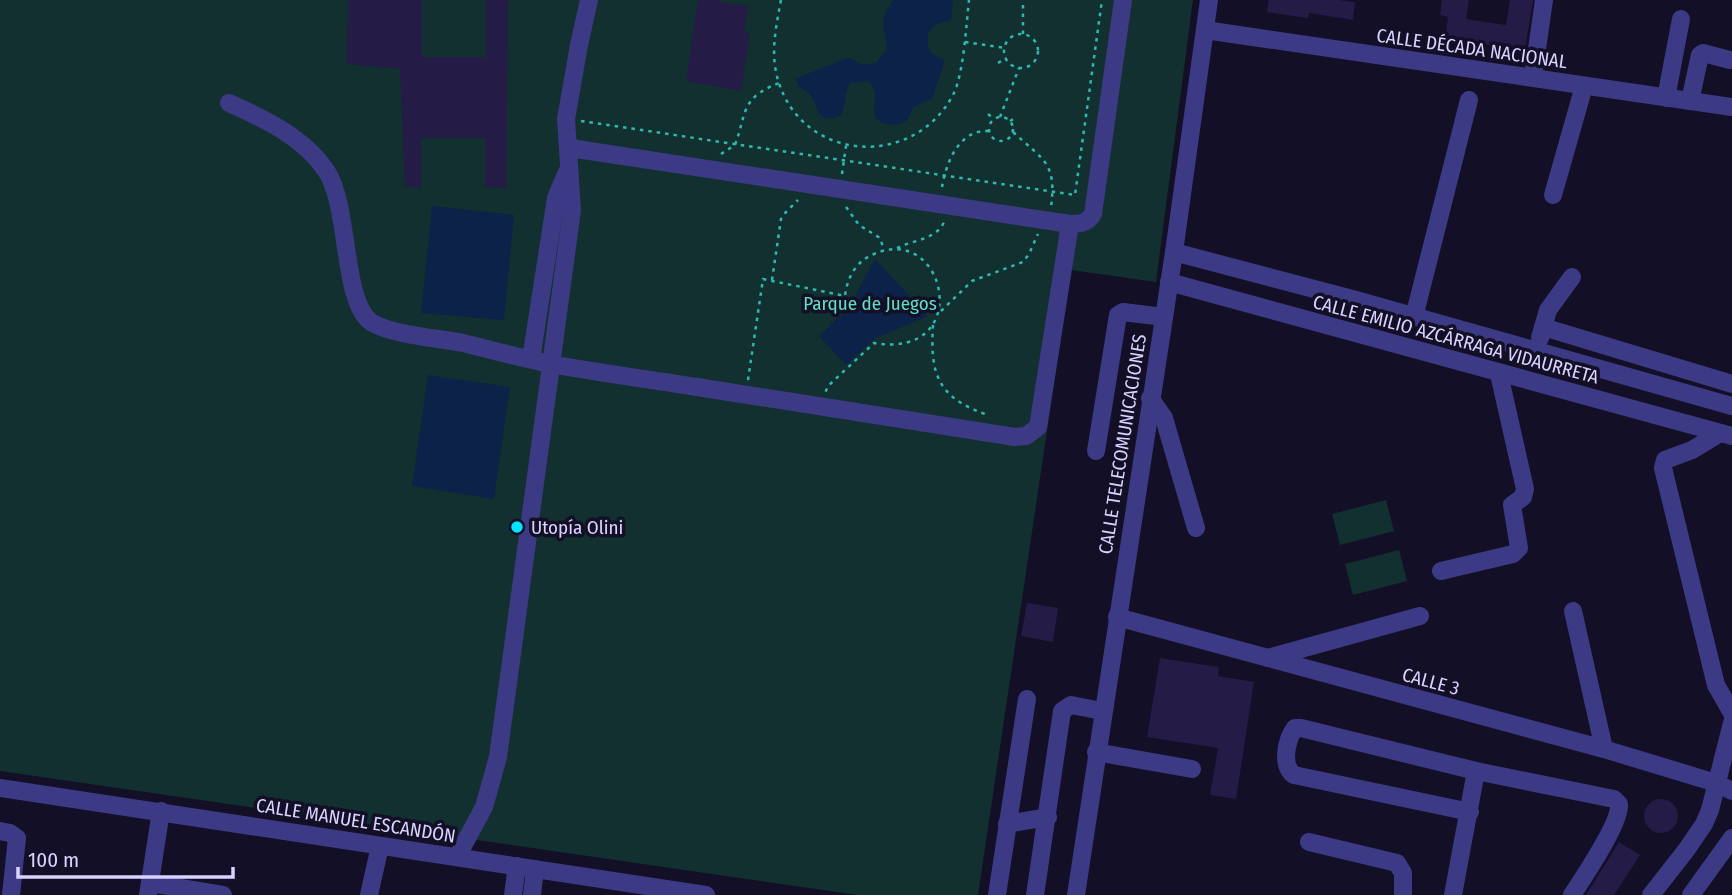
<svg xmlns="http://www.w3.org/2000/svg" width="1732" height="895" viewBox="0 0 1732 895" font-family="'Fira Sans Condensed',sans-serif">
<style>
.green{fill:#12302f}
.water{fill:#0c2248}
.building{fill:#241b47}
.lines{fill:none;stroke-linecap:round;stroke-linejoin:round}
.path{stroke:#2fb8b0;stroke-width:2.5;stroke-dasharray:3.5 5;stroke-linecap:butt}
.minor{stroke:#3d3a85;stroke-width:18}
.poi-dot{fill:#00e5ff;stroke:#130f26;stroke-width:2.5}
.labels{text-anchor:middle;stroke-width:7;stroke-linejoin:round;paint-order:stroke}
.street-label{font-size:19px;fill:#d9d4ff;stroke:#130f26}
.park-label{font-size:19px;fill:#5fe0c0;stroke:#130f26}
.poi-label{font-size:19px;fill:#d9d4ff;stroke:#130f26;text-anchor:start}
</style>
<rect width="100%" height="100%" fill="#130f26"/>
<g class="green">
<polygon points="0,0 1193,0 1156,282 1071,270 978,895 858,895 0,771"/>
<polygon points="1386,500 1394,531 1340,545 1332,514"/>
<polygon points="1399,550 1407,581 1353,595 1345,564"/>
</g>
<g class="water">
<path d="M893,0H953L951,20C931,23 922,34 931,53L945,60L932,99L913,107C907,125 902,127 882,123C863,111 886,99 868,81L850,83C844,94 846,106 840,116C817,125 819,108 811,96C805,88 800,91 795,79L844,59L850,58L863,65L876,63L887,49C887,39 881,26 884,17C886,11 890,5 893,0Z"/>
<polygon points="432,206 514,215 504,320 421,313"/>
<polygon points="875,259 928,316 876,338 846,365 819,336 849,307"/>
<polygon points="428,375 510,387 494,499 412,486"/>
</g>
<g class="building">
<polygon points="348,0 422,0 422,57 486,57 486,0 508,0 506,188 485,187 485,138 421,138 421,188 405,186 400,69 347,64"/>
<polygon points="698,0 719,0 719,2 748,6 744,33 750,33 741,91 686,81"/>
<polygon points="1269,0 1339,0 1355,2 1353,20 1309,13 1308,18 1267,12"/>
<polygon points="1442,0 1469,0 1466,19 1506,25 1510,0 1533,0 1525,50 1445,39 1448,17 1440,15"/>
<polygon points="1027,603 1058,608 1053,642 1021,636"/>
<polygon points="1160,658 1219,667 1218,676 1254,682 1236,799 1210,795 1218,748 1147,737"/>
<circle cx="1661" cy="816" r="17"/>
<polygon points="1619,842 1640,855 1614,895 1586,895"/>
</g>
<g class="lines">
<g class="path">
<path d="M781,0C776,27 770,53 778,80C802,162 913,170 953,95C964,73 966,26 969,0"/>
<polyline points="1023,34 1023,0"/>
<circle cx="1021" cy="51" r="17"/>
<polyline points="965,42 1005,48"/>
<polyline points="998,63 1006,58"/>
<polyline points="988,114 994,119"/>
<polyline points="1000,117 1019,68"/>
<circle cx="1001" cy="129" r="12"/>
<polyline points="581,121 1075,195 1102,0"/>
<polyline points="1010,121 1017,117"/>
<path d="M1013,132C1043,160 1057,162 1051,207"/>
<path d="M721,154L735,145C747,113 740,98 779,83"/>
<polyline points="842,174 846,146"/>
<path d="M942,187C946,163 959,129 989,131"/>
<polyline points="846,207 859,225 880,238 884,250"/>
<path d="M897,248C913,240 940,239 945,219"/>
<polyline points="772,280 781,219 786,212 798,200"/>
<polyline points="941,311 972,281 1023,262 1029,254 1038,234"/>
<path d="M933,325C930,373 937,397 985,414V417"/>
<path d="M748,380L763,279L845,296C847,278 856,261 874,254C947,222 975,360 874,343L828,386L825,393"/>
</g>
<g class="minor">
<polyline points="1205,30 1732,107"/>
<polyline points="1533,77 1544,0"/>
<polyline points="1666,98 1681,19"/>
<polyline points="1690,101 1700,55 1703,53 1730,60"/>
<path d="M229,103C265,119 305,138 327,172C350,209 342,301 371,322C391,335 439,338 463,343C492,350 521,358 551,364C599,373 648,379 697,387C803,404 909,421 1015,437L1026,436L1038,427L1070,224"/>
<path d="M570,148L1070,224C1080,224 1088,223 1093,214L1123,0"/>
<polyline points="1553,195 1584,86"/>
<polyline points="1174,252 1356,300 1732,406"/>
<polyline points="1169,282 1732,436"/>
<polyline points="1414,317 1469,100"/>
<polyline points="1543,327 1732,384"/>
<polyline points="1540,338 1548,310 1572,277"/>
<polyline points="531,359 556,198 567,172"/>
<polyline points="1150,398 1164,418 1196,528"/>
<polyline points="1720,433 1692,450 1665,460 1663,468 1716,685 1732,713"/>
<polyline points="1096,451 1118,315 1123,312 1164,317"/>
<polyline points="1441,571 1513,554 1519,548 1512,505 1523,497 1525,489 1499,374"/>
<polyline points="1573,611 1604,749"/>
<polyline points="1117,617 1604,749 1716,783 1732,791"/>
<polyline points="1268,658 1420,616"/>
<polyline points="1096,752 1192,769"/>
<polyline points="0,788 706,895"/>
<path d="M1470,812L1294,775C1281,766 1286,740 1295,728H1301L1476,771L1614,799L1619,804C1621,822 1583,878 1572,895"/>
<polyline points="1007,824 1048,817"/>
<polyline points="0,831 10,833 17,838 11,895"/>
<polyline points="1309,842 1397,863 1403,873 1403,895"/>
<polyline points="457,857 484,807 498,757 572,210 566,119 579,45 589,0"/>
<polyline points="150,883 223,895"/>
<polyline points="148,895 161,811"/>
<polyline points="369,895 380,846"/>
<polyline points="513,895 517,866"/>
<polyline points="532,895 535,869"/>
<polyline points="997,895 1027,699"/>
<polyline points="1035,895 1062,711 1071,705 1102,711"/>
<polyline points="1076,895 1174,252 1209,0"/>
<polyline points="1453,895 1476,771"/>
<polyline points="1651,895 1687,849 1704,824 1710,810 1732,723"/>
<polyline points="1691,895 1732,838"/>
</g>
</g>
<circle class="poi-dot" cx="517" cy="527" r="7"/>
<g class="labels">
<g class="street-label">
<text transform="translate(1472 48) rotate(8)" y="7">CALLE DÉCADA NACIONAL</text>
<text transform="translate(1456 339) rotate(15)" y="7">CALLE EMILIO AZCÁRRAGA VIDAURRETA</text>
<text transform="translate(1122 444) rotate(-81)" y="7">CALLE TELECOMUNICACIONES</text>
<text transform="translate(1431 681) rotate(15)" y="7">CALLE 3</text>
<text transform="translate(356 820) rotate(9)" y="7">CALLE MANUEL ESCANDÓN</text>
</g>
<g class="park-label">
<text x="870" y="310">Parque de Juegos</text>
</g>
<g class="poi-label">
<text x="531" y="534">Utopía Olini</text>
</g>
</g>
<path d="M18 867v10h215v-10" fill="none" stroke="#d9d4ff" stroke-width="3.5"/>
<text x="28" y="867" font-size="21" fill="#d9d4ff" stroke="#130f26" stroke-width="5" paint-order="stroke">100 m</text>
</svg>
